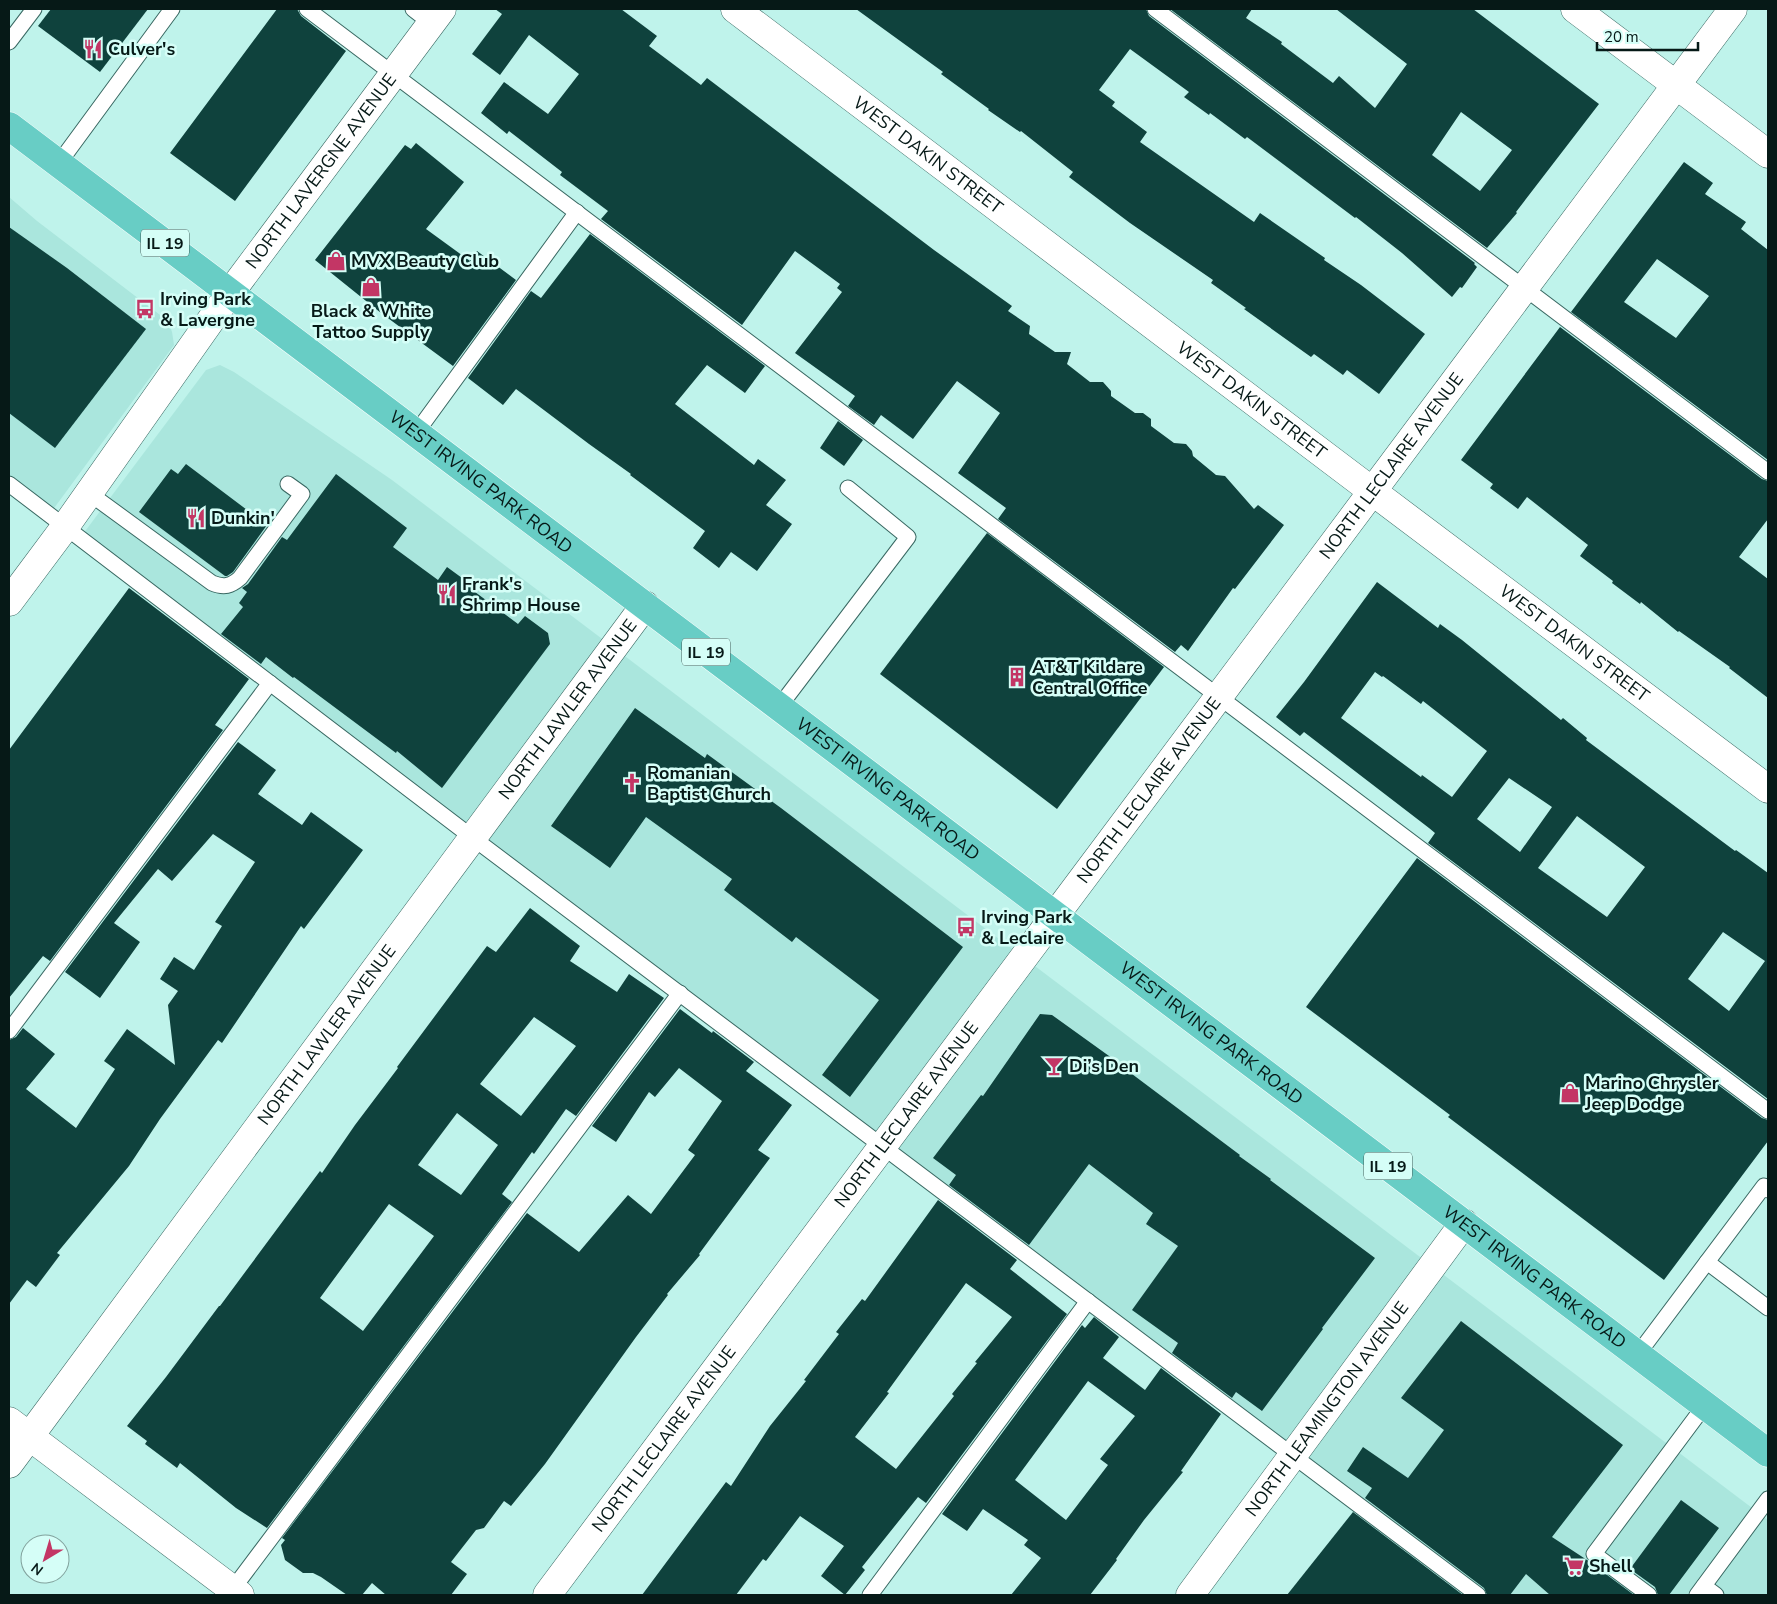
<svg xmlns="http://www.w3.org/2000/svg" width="1777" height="1604" viewBox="0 0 1777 1604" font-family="'Nunito Sans',sans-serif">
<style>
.built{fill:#aae6dd}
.building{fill:#0f423d;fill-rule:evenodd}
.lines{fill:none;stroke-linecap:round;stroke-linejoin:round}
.lane-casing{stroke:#396862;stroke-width:17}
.street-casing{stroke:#396862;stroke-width:29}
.primary-casing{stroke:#fff;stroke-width:29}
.lane{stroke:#fff;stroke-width:15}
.street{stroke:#fff;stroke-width:28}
.primary{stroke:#68cdc5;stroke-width:28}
.labels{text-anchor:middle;stroke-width:5;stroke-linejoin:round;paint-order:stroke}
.shield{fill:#d5fef7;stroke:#445e5a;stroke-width:1}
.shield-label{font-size:16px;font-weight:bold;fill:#061917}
.poi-label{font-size:18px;font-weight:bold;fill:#061917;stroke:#d5fef7;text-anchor:start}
.street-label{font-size:18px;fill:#061917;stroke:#d5fef7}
</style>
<rect width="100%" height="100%" fill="#bff3eb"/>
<g class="built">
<polygon points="9,197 37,221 164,318 169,323 172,332 174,345 49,515 9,484"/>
<polygon points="220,365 234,372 392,480 1768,1520 1768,1595 1484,1595 80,538 206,370"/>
</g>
<g class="building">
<polygon points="51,9 148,9 100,72 38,26"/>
<polygon points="277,9 297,9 301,16 346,51 235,201 170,153"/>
<polygon points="495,9 621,9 657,36 649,46 701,85 707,78 934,250 1012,306 1008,311 1030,326 1029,334 1055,352 1071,352 1067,364 1090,382 1103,382 1111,391 1111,396 1135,413 1143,413 1151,419 1151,426 1174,443 1186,444 1192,451 1193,456 1216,475 1225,476 1254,509 1258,505 1284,525 1235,589 1233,588 1188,651 1181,645 1175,652 998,519 1006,508 958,473 1000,413 957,381 913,439 881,415 874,425 848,406 855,396 795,353 842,292 837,288 840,284 795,251 742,325 601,219 608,211 560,175 562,172 509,131 507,134 481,113 504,82 548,114 579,74 529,35 500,75 472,54 502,14"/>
<polygon points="856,9 1146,9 1149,16 1475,263 1474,264 1477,267 1462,288 1460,287 1452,297 1402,253 1356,217 1355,218 1247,137 1245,139 1210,113 1209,115 1184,97 1189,92 1130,49 1099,90 1115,102 1112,106 1147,132 1140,142 1254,222 1260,213 1325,258 1324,260 1361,285 1425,334 1379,394 1347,370 1343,375 1314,354 1311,357 1244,309 1246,308 1211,283 1213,280 1130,223 1069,177 1073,172 1021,131 1020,132 988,110 989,109 941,74 943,72"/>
<path d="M1170,9H1252L1246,18L1282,42L1281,44L1333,83L1339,76L1375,108L1407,64L1336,9H1473L1599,104L1516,212L1517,213L1487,248ZM1461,112L1512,150L1480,191L1432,155Z"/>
<polygon points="416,143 464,182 426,229 470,261 477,251 516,280 453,366 381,313 315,260 405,145 411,149"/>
<path d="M1684,162L1713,183L1705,194L1746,222L1741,229L1768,250V460L1571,312ZM1657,259L1709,296L1676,338L1624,302Z"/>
<polygon points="9,227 67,268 146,329 55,448 9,413"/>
<polygon points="590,234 765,366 745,393 707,365 675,404 754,465 758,459 786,480 766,505 792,524 757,571 731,552 719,568 693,548 705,531 630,475 631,474 589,444 516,389 503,405 468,378 531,291 541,298"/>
<polygon points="1560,327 1762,479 1768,481 1768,519 1739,557 1768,579 1768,698 1729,668 1730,667 1679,631 1678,632 1641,602 1640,604 1612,583 1613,581 1580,556 1588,545 1527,497 1518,509 1490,488 1493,484 1461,460"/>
<polygon points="838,421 863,440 844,466 820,448"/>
<polygon points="186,464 267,525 233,572 227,576 225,576 139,512 171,469 178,474"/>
<polygon points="336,474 407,528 393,547 438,580 447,567 473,586 471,589 518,624 525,616 548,633 550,644 442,788 397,751 396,753 294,677 293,678 266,657 261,664 221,634 243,607 239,603 247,592 242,588 248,584 282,537 287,540"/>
<polygon points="987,533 1164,667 1057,809 880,674"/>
<path d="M1377,582L1438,628L1440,624L1462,640L1561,720L1563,718L1587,738L1586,740L1735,851L1736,850L1768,873V1099L1428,843L1435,833L1429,828L1304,732L1300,736L1276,717L1304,682ZM1375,672L1382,677L1383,676L1421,704L1423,701L1487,751L1452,797L1422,775L1421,777L1341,718ZM1509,778L1552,807L1520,852L1477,819ZM1577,816L1645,867L1607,917L1538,868ZM1723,932L1765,961L1729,1011L1688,979Z"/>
<polygon points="129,588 249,679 215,725 223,730 50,961 43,956 9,998 9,750"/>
<polygon points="635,708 705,758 707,754 781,808 963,947 850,1097 822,1075 879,1000 796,937 792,942 724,890 732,879 646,817 610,868 551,826"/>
<polygon points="238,742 276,770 258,794 302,825 311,812 363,850 304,929 301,926 222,1043 218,1040 160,1119 129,1166 57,1253 60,1255 36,1287 27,1280 9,1304 9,1040 16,1037 23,1028 55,1054 26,1089 76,1128 115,1069 104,1061 127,1029 175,1065 168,1005 178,991 160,979 174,957 194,970 222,926 215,922 255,862 213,834 172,881 158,869 114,923 140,942 100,998 65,972"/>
<polygon points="1417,858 1762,1118 1768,1120 1768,1141 1664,1280 1448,1117 1450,1115 1306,1007"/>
<path d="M530,908L580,946L570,961L617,992L629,974L664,998L576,1116L566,1109L534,1154L532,1152L502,1194L512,1202L267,1528L236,1508L180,1463L177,1468L145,1444L147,1441L127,1426L166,1377L219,1306H220L320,1171L322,1173L355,1125L398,1068L397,1067L487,946L496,952ZM534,1017L576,1046L521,1116L480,1084ZM457,1113L498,1145L461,1195L418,1165ZM389,1204L434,1236L363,1331L320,1298Z"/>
<polygon points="680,1009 712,1033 713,1031 754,1062 746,1071 792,1105 758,1150 770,1158 699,1254 700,1255 667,1294 668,1295 636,1337 545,1464 511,1506 504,1501 484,1528 476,1530 451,1562 467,1574 451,1595 386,1595 372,1583 362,1595 347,1595 321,1577 313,1573 303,1573 285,1560 281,1545 285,1540 282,1538 527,1213 579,1252 628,1195 651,1214 695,1155 688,1150 722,1101 679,1068 655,1097 649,1092 616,1142 592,1126"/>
<polygon points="1040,1014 1052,1015 1116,1061 1116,1062 1240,1155 1239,1156 1271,1179 1270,1180 1375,1258 1322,1328 1323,1329 1262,1411 1236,1392 1232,1398 1172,1353 1178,1343 1132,1310 1178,1246 1146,1224 1153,1213 1089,1164 1029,1245 949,1185 956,1175 933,1158 981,1095 983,1096"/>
<path d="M938,1200L1017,1260L1010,1269L1067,1314L926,1503L918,1497L862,1567L865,1570L845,1595L821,1576L844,1546L800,1516L766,1561L763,1559L736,1595H642L726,1482L731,1486L770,1426L806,1381L804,1380L839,1334L836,1332L862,1299L865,1301ZM966,1283L1012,1317L975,1362L977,1363L952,1394L954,1396L896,1469L855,1437L889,1393L887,1392Z"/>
<path d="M1094,1317L1119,1337L1103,1358L1145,1390L1161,1368L1221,1414L1181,1471L1183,1472L1144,1520L1116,1559L1117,1560L1090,1595H1011L1041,1558L1024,1545L1028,1540L983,1509L967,1531L942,1514L1082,1325L1085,1328ZM1088,1381L1135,1416L1100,1459L1108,1465L1066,1520L1015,1480Z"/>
<polygon points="1461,1321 1623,1445 1552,1537 1587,1560 1634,1595 1550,1595 1526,1574 1510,1595 1487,1595 1484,1588 1365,1498 1372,1488 1347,1471 1363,1447 1408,1478 1444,1430 1401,1398"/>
<polygon points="1681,1500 1719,1528 1669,1595 1658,1595 1655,1587 1630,1569"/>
<polygon points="1353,1512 1463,1595 1287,1595"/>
</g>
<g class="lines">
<defs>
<g id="lane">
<polyline points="307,9 1768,1111"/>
<polyline points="413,9 431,23"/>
<polyline points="1155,9 1768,472"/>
<polyline points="9,42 34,9"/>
<polyline points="59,163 172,9"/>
<polyline points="416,433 577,212"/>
<polyline points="9,484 473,838 1478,1595"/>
<path d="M89,493L212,583C224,588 231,586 240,578L302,494L288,484"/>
<polyline points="779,707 908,537 848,488"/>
<polyline points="9,1031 270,683"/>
<polyline points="1707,1262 1768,1308"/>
<polyline points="1638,1354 1764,1186 1768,1190"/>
<polyline points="1704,1586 1716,1595"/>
<polyline points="229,1594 680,993"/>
<polyline points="870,1595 1088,1301"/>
<polyline points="1649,1595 1594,1554 1705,1405"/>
<polyline points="1697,1595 1768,1499"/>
</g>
<g id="street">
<path id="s1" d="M735,9L1372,491L1768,789"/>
<polyline points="1575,9 1768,154"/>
<path id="s2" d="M9,602L65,527L230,293L442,9"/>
<polyline points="9,1421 240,1595"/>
<path id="s3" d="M9,1464L645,605"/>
<path id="s4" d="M547,1595L1733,9"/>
<path id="s5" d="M1190,1595L1464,1223"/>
</g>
<g id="primary">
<path id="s6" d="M9,126L1768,1453"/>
</g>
</defs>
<use href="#lane" class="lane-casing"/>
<use href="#street" class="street-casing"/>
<use href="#primary" class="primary-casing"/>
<use href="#lane" class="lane"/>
<use href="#street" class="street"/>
<use href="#primary" class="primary"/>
</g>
<defs>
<symbol id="restaurant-bare" viewBox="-9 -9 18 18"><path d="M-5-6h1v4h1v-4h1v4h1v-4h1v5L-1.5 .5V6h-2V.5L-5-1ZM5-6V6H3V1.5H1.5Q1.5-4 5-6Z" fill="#c33665" stroke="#d5fef7" stroke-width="2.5" paint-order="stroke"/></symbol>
<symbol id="shop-bare" viewBox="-9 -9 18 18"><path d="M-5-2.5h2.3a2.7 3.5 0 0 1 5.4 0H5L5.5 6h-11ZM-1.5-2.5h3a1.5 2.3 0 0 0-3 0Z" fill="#c33665" stroke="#d5fef7" stroke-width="2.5" paint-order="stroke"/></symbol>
<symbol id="bus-bare" viewBox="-9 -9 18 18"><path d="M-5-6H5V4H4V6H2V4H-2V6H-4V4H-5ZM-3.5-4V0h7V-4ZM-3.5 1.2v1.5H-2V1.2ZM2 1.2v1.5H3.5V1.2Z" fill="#c33665" stroke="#d5fef7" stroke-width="2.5" paint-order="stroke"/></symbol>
<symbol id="building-bare" viewBox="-9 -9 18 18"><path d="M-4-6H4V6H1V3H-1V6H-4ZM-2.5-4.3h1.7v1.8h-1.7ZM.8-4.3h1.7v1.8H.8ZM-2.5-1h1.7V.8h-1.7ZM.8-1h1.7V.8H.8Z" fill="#c33665" stroke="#d5fef7" stroke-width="2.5" paint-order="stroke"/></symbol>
<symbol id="church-bare" viewBox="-9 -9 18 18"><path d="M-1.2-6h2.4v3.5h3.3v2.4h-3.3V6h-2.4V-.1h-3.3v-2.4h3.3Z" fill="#c33665" stroke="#d5fef7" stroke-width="2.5" paint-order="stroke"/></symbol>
<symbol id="bar-bare" viewBox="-9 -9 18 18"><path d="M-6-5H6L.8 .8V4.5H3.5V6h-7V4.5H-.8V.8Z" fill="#c33665" stroke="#d5fef7" stroke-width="2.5" paint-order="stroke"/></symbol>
<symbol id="supermarket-bare" viewBox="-9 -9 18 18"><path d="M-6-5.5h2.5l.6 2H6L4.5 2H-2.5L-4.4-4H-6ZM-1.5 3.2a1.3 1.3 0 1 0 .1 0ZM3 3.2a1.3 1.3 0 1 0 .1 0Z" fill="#c33665" stroke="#d5fef7" stroke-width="2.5" paint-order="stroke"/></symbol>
</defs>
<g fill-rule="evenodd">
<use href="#restaurant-bare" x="79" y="35" width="28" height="28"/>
<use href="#shop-bare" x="322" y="247" width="28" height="28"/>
<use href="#shop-bare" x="357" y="273" width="28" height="28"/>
<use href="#bus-bare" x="131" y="295" width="28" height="28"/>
<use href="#restaurant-bare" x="182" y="504" width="28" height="28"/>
<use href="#restaurant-bare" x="433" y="580" width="28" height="28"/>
<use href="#building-bare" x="1003" y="663" width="28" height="28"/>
<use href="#church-bare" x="618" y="769" width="28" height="28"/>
<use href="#bus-bare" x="952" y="913" width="28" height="28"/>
<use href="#bar-bare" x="1040" y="1052" width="28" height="28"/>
<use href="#shop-bare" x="1556" y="1079" width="28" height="28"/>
<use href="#supermarket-bare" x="1560" y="1552" width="28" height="28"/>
</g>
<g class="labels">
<g class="shield">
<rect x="141" y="229.5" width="48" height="27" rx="4"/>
<rect x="682" y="638.5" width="48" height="27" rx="4"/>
<rect x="1364" y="1152.5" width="48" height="27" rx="4"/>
</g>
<g class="shield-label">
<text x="165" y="249">IL 19</text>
<text x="706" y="658">IL 19</text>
<text x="1388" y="1172">IL 19</text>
</g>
<g class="poi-label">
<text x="108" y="55">Culver's</text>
<text x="351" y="267">MVX Beauty Club</text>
<text x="160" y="305">Irving Park<tspan x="160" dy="21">&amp; Lavergne</tspan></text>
<text x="371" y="317" text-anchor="middle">Black &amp; White<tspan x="371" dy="21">Tattoo Supply</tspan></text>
<text x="211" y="524">Dunkin'</text>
<text x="462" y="590">Frank's<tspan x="462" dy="21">Shrimp House</tspan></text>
<text x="1032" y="673">AT&amp;T Kildare<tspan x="1032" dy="21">Central Office</tspan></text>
<text x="647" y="779">Romanian<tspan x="647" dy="21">Baptist Church</tspan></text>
<text x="981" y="923">Irving Park<tspan x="981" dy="21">&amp; Leclaire</tspan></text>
<text x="1069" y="1072">Di’s Den</text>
<text x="1585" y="1089">Marino Chrysler<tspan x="1585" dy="21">Jeep Dodge</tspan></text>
<text x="1589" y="1572">Shell</text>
</g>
<g class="street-label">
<text dy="6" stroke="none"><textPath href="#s1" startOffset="242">WEST DAKIN STREET</textPath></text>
<text dy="6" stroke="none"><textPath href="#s2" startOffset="532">NORTH LAVERGNE AVENUE</textPath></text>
<text dy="6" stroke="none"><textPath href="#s1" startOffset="648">WEST DAKIN STREET</textPath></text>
<text dy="6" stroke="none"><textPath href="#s4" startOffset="1410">NORTH LECLAIRE AVENUE</textPath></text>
<text dy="6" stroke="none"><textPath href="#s6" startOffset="591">WEST IRVING PARK ROAD</textPath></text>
<text dy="6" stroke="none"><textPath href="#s1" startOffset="1052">WEST DAKIN STREET</textPath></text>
<text dy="6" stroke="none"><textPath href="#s3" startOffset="939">NORTH LAWLER AVENUE</textPath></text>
<text dy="6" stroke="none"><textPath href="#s6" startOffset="1101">WEST IRVING PARK ROAD</textPath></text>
<text dy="6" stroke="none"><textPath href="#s4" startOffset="1005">NORTH LECLAIRE AVENUE</textPath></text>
<text dy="6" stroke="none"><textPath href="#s6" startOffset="1506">WEST IRVING PARK ROAD</textPath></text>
<text dy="6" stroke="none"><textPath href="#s3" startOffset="534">NORTH LAWLER AVENUE</textPath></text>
<text dy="6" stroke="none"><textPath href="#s4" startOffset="600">NORTH LECLAIRE AVENUE</textPath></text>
<text dy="6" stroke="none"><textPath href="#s6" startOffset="1911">WEST IRVING PARK ROAD</textPath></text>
<text dy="6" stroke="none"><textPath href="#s5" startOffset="231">NORTH LEAMINGTON AVENUE</textPath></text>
<text dy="6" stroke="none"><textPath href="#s4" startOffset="195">NORTH LECLAIRE AVENUE</textPath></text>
</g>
</g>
<rect width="1777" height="1604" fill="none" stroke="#061917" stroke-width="20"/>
<g transform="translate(45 1559) rotate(218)"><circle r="24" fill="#d5fef7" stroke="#82a29d"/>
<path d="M0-4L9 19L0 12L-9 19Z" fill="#c33665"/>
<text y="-8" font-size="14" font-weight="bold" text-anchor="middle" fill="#061917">N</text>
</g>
<path d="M1597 42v8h101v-8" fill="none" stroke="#061917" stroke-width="2.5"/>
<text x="1604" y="42" font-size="15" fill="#061917" stroke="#d5fef7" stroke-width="4" paint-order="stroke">20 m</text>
</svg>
